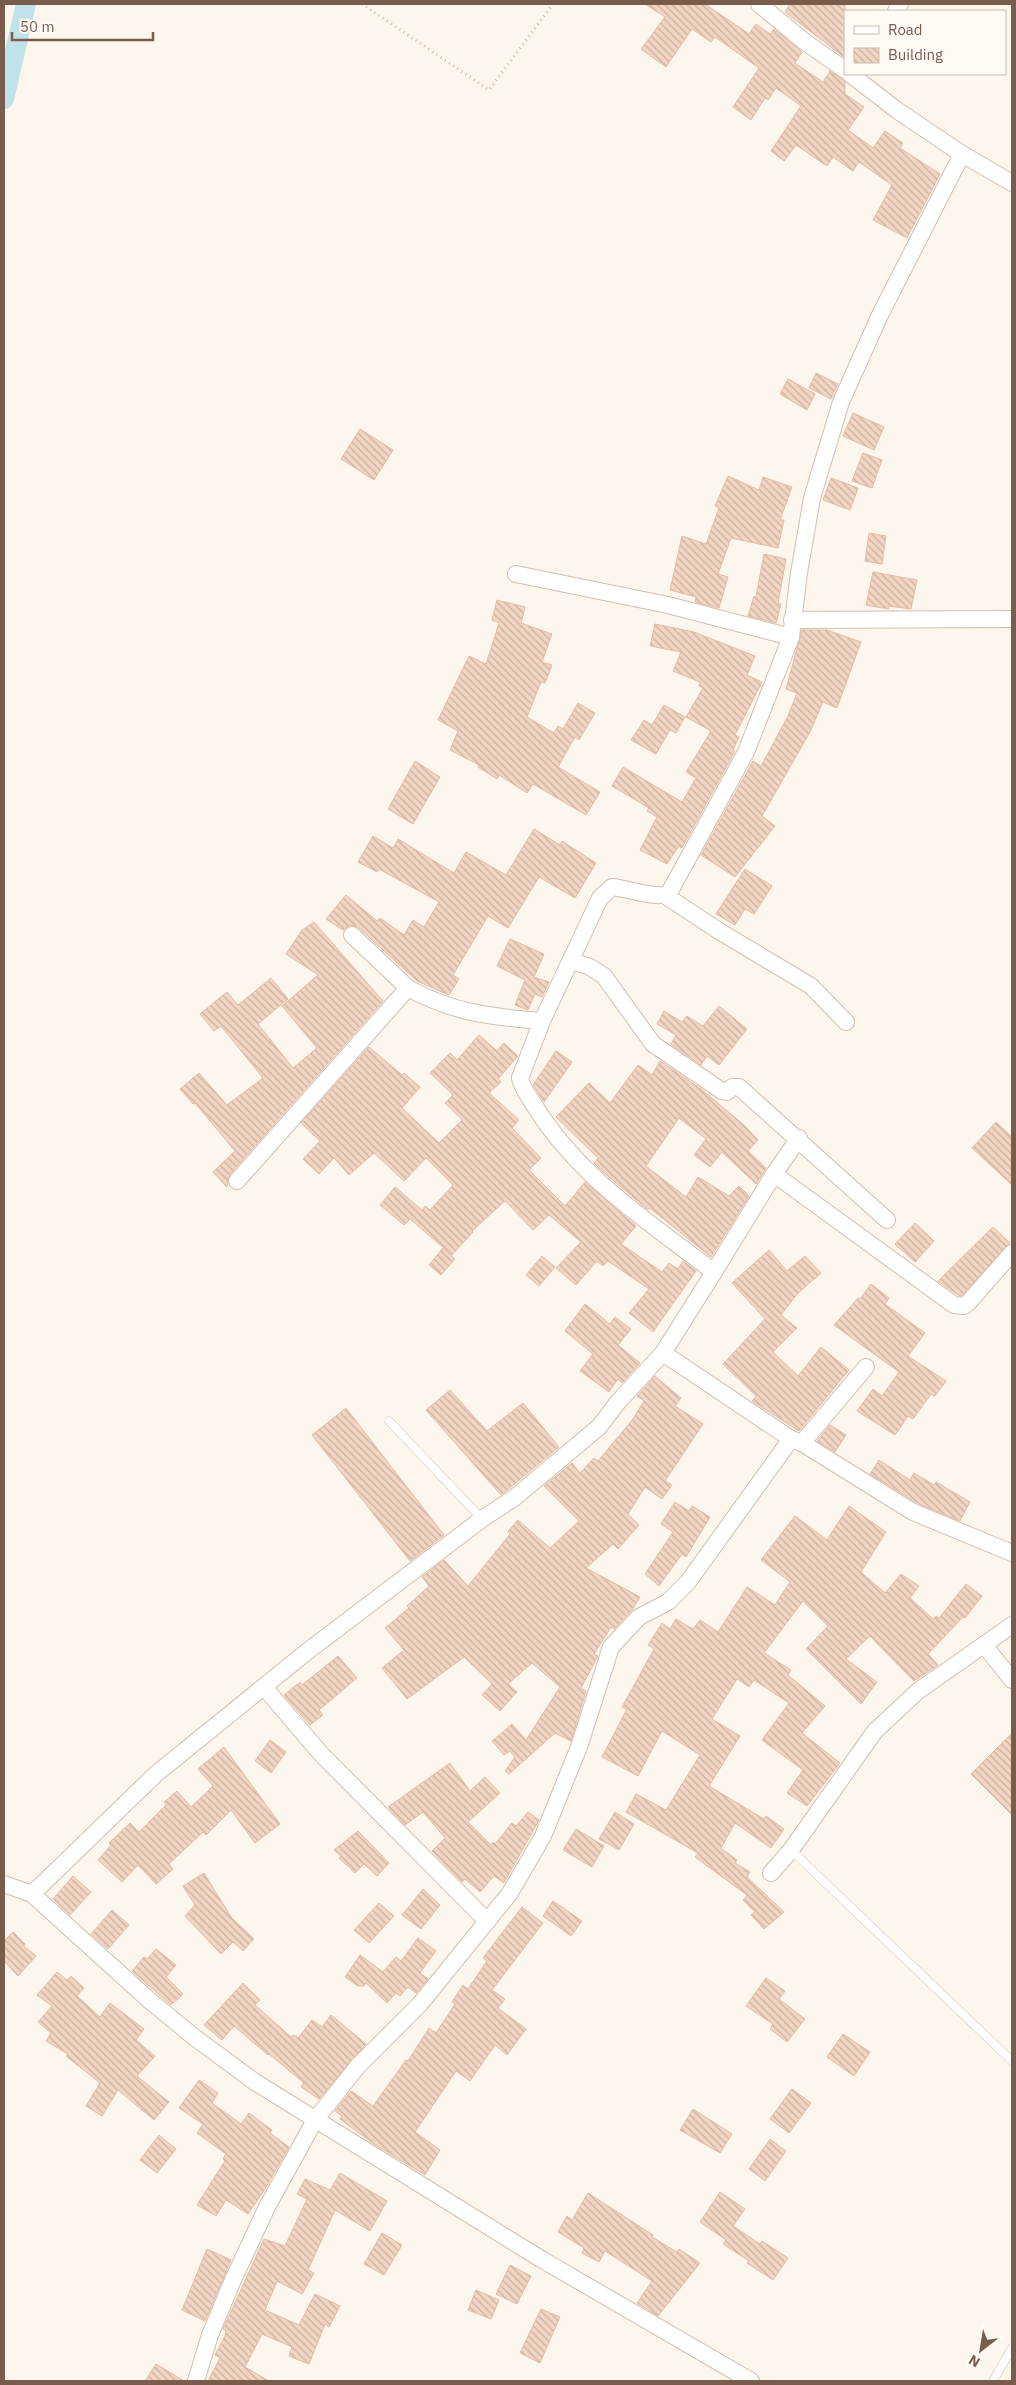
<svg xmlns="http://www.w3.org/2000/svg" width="1016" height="2385" viewBox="0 0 1016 2385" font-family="'IBM Plex Sans',sans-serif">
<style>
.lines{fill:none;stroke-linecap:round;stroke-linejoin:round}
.canal{stroke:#bfe3e8;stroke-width:20}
.building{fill:url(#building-back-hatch);stroke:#e6bba3}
.service-casing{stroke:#d1beb0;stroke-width:9}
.minor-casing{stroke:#d1beb0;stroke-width:18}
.path{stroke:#d9b8a5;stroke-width:3;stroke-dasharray:1 4;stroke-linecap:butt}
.service{stroke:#fff;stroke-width:8}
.minor{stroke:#fff;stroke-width:16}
</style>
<defs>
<pattern id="building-back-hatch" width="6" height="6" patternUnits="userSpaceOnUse" patternTransform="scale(1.25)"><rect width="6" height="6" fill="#f3d5c3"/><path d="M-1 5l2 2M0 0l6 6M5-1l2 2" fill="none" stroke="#cab0a1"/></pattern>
</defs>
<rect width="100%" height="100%" fill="#fdf6ec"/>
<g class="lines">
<polyline class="canal" points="4,99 26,4"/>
</g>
<g class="building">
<polygon points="645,4 705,4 749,34 756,24 770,34 774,29 802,52 795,63 823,82 830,71 842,79 845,83 845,94 864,107 848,130 873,148 885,131 903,143 900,148 940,174 907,238 873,220 892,185 859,162 853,171 833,157 827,166 796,145 784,161 771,151 801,106 776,88 768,100 765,98 751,120 733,107 759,68 715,37 711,42 692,29 666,67 641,49 665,17"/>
<polygon points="790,4 845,4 845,58 785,12"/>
<polygon points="816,373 838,384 831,399 809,388"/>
<polygon points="788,379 815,394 807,410 780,394"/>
<polygon points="853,413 884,427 874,450 843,436"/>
<polygon points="360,429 393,450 374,480 341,459"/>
<polygon points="863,453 882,460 872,488 852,481"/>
<polygon points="728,476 759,490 763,477 792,487 780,520 784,520 778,548 731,538 718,574 728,577 719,608 695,602 696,597 670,590 682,536 706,544 719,508 715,506"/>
<polygon points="831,478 858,488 850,510 823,500"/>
<polygon points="869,533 886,536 882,564 865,561"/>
<polygon points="764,554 786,559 778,603 781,604 776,623 748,616 754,596 756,597"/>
<polygon points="873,572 917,580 911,609 889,606 888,609 866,605"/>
<polygon points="497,600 525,607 521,623 552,634 542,662 552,665 545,683 541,682 527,717 554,733 558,726 563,729 578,703 595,713 579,740 575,737 558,767 600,792 586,815 533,784 527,793 499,775 497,779 478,767 479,765 450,750 458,731 438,720 469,656 486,664 499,623 492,620"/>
<polygon points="655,624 694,632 755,656 747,675 762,682 735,735 739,737 733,750 735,751 682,848 679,846 667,864 640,850 657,817 647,811 649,808 612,786 623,767 682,802 696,778 686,772 711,731 686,717 703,688 699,686 700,682 673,671 681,652 650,646"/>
<polygon points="802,630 827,630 861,642 837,708 823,702 810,732 762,816 775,826 735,877 701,855 753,761 761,766 788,716 797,693 786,689"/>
<polygon points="664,705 685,717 676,733 670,730 656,754 631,740 644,720 652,725"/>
<polygon points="415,761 440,777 413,824 388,809"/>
<polygon points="534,829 560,845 562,841 596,863 575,898 539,877 508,928 488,916 453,975 459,979 449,995 417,981 358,927 350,925 343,930 326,919 346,895 377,921 380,918 404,935 413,920 424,927 439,902 379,869 377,872 358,862 373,836 393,848 398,839 454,873 466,852 506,875"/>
<polygon points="745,869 772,886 754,914 745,909 735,925 716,914"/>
<polygon points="314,922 383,1001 230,1174 227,1187 213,1172 235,1151 195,1103 193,1104 180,1089 199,1073 227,1105 263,1078 221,1026 214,1031 200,1014 227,992 238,1005 271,978 288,999 258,1024 293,1068 317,1048 282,1006 318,975 286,954 302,930"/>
<polygon points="510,939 544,954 534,977 549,982 542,997 535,994 528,1010 515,1005 525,980 497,966"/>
<polygon points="719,1006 747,1029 719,1065 707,1056 701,1065 671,1044 676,1035 657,1024 664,1011 682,1022 687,1016 703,1026"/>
<polygon points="479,1035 497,1051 504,1043 518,1056 498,1079 501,1082 489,1093 519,1120 512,1128 541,1158 529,1170 565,1206 585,1182 636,1226 621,1244 662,1272 669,1263 678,1269 683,1261 696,1271 653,1332 629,1313 649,1289 608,1261 603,1266 597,1261 576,1285 556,1268 581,1242 549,1215 533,1230 505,1201 472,1231 473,1232 452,1255 410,1219 404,1225 380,1205 395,1187 422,1210 425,1206 430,1210 453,1185 426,1158 404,1181 374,1153 349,1175 334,1158 319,1174 303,1159 320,1141 301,1123 369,1047 402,1075 404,1073 420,1087 402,1108 439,1143 462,1120 445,1103 453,1095 430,1073 450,1053 457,1060"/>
<polygon points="556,1051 572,1062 544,1102 533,1085"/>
<polygon points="660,1061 701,1089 744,1125 758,1140 748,1151 766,1168 756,1184 722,1152 710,1167 694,1155 706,1139 679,1118 646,1166 686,1197 698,1177 729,1196 739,1186 749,1196 711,1257 651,1209 647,1209 601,1170 594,1163 598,1158 556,1117 589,1083 610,1103 638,1065 652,1075"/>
<polygon points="996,1122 1012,1137 1012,1185 972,1148"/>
<polygon points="915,1223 934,1241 915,1262 895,1244"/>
<polygon points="993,1227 1010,1243 961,1296 958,1295 938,1281"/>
<polygon points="443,1248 455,1259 441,1275 429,1265"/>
<polygon points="769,1250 787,1271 805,1256 821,1273 798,1293 781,1315 797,1328 773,1352 798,1376 821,1347 849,1370 799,1431 752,1401 756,1396 723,1364 765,1319 732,1283"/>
<polygon points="542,1256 555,1267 539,1286 526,1275"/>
<polygon points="871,1284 889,1298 885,1304 925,1333 908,1356 946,1381 935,1396 931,1394 913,1419 908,1416 895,1435 857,1411 873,1389 882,1396 899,1372 834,1325 858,1298 860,1299"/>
<polygon points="585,1304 610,1324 615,1317 631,1329 618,1345 640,1363 622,1383 618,1379 609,1392 580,1371 593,1354 565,1331"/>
<polygon points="655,1376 681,1398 675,1406 703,1424 665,1481 672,1485 662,1499 645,1487 628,1514 639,1525 618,1549 613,1544 586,1568 640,1597 632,1610 614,1629 611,1627 594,1654 598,1656 581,1688 586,1691 571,1741 555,1733 509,1774 505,1771 515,1757 510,1751 504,1755 492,1741 512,1724 526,1740 560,1687 532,1663 508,1684 517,1692 500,1711 482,1695 492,1684 464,1657 407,1699 382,1668 404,1650 385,1628 409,1608 407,1606 429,1586 422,1577 444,1560 468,1586 510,1534 508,1531 518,1520 550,1548 579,1521 544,1486 572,1463 580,1473 594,1458 598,1461 633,1419 644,1401 637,1396"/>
<polygon points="450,1390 487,1431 523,1403 559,1447 501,1495 426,1410"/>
<polygon points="346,1408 444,1535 410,1561 312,1435"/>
<polygon points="830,1425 846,1435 835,1452 817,1441"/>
<polygon points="879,1460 910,1480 914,1473 934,1485 936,1482 970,1502 960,1521 921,1505 870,1474"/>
<polygon points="675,1502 689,1511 692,1506 710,1517 686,1557 682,1554 659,1586 645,1574 673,1532 661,1524"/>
<polygon points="849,1506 886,1532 861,1572 885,1593 901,1574 919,1586 910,1598 933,1619 936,1616 939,1618 966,1584 982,1596 965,1618 963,1617 928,1654 938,1665 914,1681 870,1636 846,1659 877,1682 861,1704 806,1649 828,1626 803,1601 764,1653 791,1670 788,1675 825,1706 802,1733 840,1763 807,1806 787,1793 803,1770 762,1740 789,1703 754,1680 749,1687 737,1679 712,1719 740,1736 709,1786 764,1819 766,1816 784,1829 771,1848 735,1823 721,1848 737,1860 735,1863 750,1872 747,1877 784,1912 764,1929 751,1915 755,1912 743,1900 747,1895 695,1857 698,1853 626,1812 636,1794 666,1810 700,1755 662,1731 638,1776 602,1757 627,1709 622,1707 654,1649 648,1645 662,1623 670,1629 676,1619 693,1629 700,1620 718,1632 747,1587 775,1605 790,1582 761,1560 795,1516 827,1540"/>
<polygon points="338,1656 357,1678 319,1710 323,1715 310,1725 284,1695 300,1682 302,1685"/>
<polygon points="1012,1733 1012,1815 971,1774"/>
<polygon points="270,1740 286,1752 271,1773 255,1761"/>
<polygon points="224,1747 280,1824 255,1843 231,1810 206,1835 203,1832 169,1864 173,1869 156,1884 138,1865 122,1882 98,1860 111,1845 109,1843 130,1823 139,1832 166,1805 164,1802 177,1791 191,1807 213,1786 198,1769"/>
<polygon points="450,1763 470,1791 485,1777 500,1793 468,1822 491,1845 493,1842 495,1844 512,1823 516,1826 528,1812 539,1820 504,1883 494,1876 480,1892 465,1879 462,1882 432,1851 445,1838 423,1812 405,1825 388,1807"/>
<polygon points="615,1812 634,1824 619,1850 599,1839"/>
<polygon points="576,1829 604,1846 592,1867 563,1850"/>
<polygon points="358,1831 389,1863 377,1876 364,1864 355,1873 339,1858 341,1856 334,1850"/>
<polygon points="204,1873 231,1917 254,1939 243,1951 233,1942 221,1954 185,1916 195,1905 183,1886"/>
<polygon points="73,1876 91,1892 70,1915 53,1899"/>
<polygon points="423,1889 440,1905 421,1929 402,1915"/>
<polygon points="553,1901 582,1921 571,1936 543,1916"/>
<polygon points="379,1903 394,1916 369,1943 354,1930"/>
<polygon points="522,1907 543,1923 492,1990 505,1999 498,2008 526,2029 507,2055 495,2045 470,2081 456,2071 415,2132 440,2150 425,2175 374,2144 340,2119 342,2116 335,2111 351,2091 373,2106 406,2060 408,2061 429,2028 436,2033 455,2004 452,2002 463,1985 468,1989 487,1961 483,1958"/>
<polygon points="112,1910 129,1925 108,1949 91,1934"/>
<polygon points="13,1932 25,1944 24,1946 36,1956 18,1976 4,1961 4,1941"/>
<polygon points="418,1938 436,1951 420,1973 428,1979 416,1993 408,1987 400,1996 396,1993 387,2003 366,1983 364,1986 358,1986 345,1977 360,1955 383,1972 396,1957 401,1961"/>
<polygon points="156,1949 176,1965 166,1977 183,1994 171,2005 132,1971 144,1957 147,1959"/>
<polygon points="57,1972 67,1980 71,1976 84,1988 77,1996 100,2017 110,2003 144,2029 136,2040 155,2056 137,2076 169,2102 154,2120 118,2090 102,2116 86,2106 100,2083 66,2056 68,2054 46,2041 51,2033 38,2022 52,2006 37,1995"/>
<polygon points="766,1978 785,1991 779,1999 805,2019 787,2042 770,2029 773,2024 746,2006"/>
<polygon points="243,1983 260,2000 255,2005 291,2037 294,2035 298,2038 312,2020 322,2027 331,2015 366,2044 319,2099 301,2087 304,2083 269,2054 268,2055 234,2026 222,2040 204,2025"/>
<polygon points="843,2034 870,2052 854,2076 827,2057"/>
<polygon points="199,2080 218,2093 212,2103 241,2124 249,2113 272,2130 270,2133 289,2147 265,2189 248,2214 226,2200 216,2216 197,2205 225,2161 223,2159 226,2154 197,2133 203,2124 179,2108"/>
<polygon points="792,2089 811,2103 789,2133 770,2119"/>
<polygon points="693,2109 732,2134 720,2153 680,2130"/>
<polygon points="159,2135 176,2149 157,2173 140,2160"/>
<polygon points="770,2139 786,2151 765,2181 749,2169"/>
<polygon points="340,2173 387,2201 370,2231 335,2210 308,2270 314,2273 302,2294 277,2281 265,2310 299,2325 315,2294 340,2306 329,2327 325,2324 309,2364 289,2356 292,2347 262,2334 245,2367 269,2381 208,2381 220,2358 215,2355 225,2336 226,2330 223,2329 264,2239 285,2246 307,2199 297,2194 305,2179 330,2190"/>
<polygon points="720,2192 745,2209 733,2226 760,2244 762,2241 788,2258 773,2280 747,2263 749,2261 723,2244 726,2240 700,2222"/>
<polygon points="588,2193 653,2235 652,2237 677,2252 679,2249 700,2263 658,2316 637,2303 652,2281 605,2251 599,2262 582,2253 584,2248 558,2232 567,2216 572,2220"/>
<polygon points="382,2233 402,2245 384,2275 364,2264"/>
<polygon points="207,2249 231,2260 205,2321 182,2310"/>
<polygon points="510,2265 531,2276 517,2304 496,2294"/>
<polygon points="476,2290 499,2300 491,2319 468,2310"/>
<polygon points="541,2309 560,2317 540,2363 520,2353"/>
<polygon points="156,2364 184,2381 145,2381"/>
</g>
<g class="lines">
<defs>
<g id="service">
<polyline points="389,1421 482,1519"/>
<polyline points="791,1850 1012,2061"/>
<polyline points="993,2381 1012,2348"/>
</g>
<g id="minor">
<polyline points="759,4 805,42 845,70"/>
<polyline points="896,11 900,4"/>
<polyline points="850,74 898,111 962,154 1012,183"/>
<polyline points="516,574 668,605 791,637"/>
<polyline points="792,620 1012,619"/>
<polyline points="666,896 719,931 811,986 846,1022"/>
<polyline points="352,935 408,988"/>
<polyline points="572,961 590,967 604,976 653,1044 722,1091 727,1092 732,1087 739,1087 887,1220"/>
<polyline points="774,1174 799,1138"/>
<path d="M237,1181L408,988C453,1013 492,1017 542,1021"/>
<polyline points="714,1272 774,1174 954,1305 964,1306 968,1303 1012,1253"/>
<polyline points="663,1353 791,1439 802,1443 913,1512 1012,1553"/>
<polyline points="802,1443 866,1367"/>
<polyline points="984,1645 1012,1680"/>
<polyline points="264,1687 321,1754 487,1921"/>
<polyline points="771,1873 791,1850 875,1731 918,1691 1012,1625"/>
<polyline points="4,1884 32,1894 149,2000 194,2037 255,2082 541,2259 751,2381"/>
<path d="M32,1894L156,1774L309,1650L482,1519L514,1498L599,1427L618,1402L663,1353L714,1272C650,1223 579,1177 536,1108C530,1098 522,1089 520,1078L542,1021L600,898L612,887C626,888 659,900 669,893L746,752L791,637L799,573L812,498L841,402L880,315L962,154"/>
<polyline points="196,2381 210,2335 233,2280 267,2207 315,2120 358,2066 420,2004 510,1893 543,1836 579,1747 611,1647 639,1617 668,1602 688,1582 791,1439"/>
</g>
</defs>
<use href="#service" class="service-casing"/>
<use href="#minor" class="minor-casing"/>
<polyline class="path" points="362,4 489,90 553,4"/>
<use href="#service" class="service"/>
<use href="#minor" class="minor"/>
</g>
<rect width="1016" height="2385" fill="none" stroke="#7a5c4d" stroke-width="10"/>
<rect x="844" y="10" width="162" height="65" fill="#fffaf3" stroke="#cabbb1"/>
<rect x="854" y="26" width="25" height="8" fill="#ffffff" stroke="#cabbb1"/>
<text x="888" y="35" font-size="15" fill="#7a5c4d">Road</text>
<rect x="854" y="48" width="25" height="15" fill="url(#building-back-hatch)" stroke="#cabbb1"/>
<text x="888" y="60" font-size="15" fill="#7a5c4d">Building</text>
<g transform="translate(981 2350) rotate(211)" stroke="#fffaf3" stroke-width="4" paint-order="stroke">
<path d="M0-4L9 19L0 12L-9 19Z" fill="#7a5c4d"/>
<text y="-8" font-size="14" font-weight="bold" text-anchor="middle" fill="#7a5c4d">N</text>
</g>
<path d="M12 32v8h141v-8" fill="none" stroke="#7a5c4d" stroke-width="2.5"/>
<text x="20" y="32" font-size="15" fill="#7a5c4d" stroke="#fffaf3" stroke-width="4" paint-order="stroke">50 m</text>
</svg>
